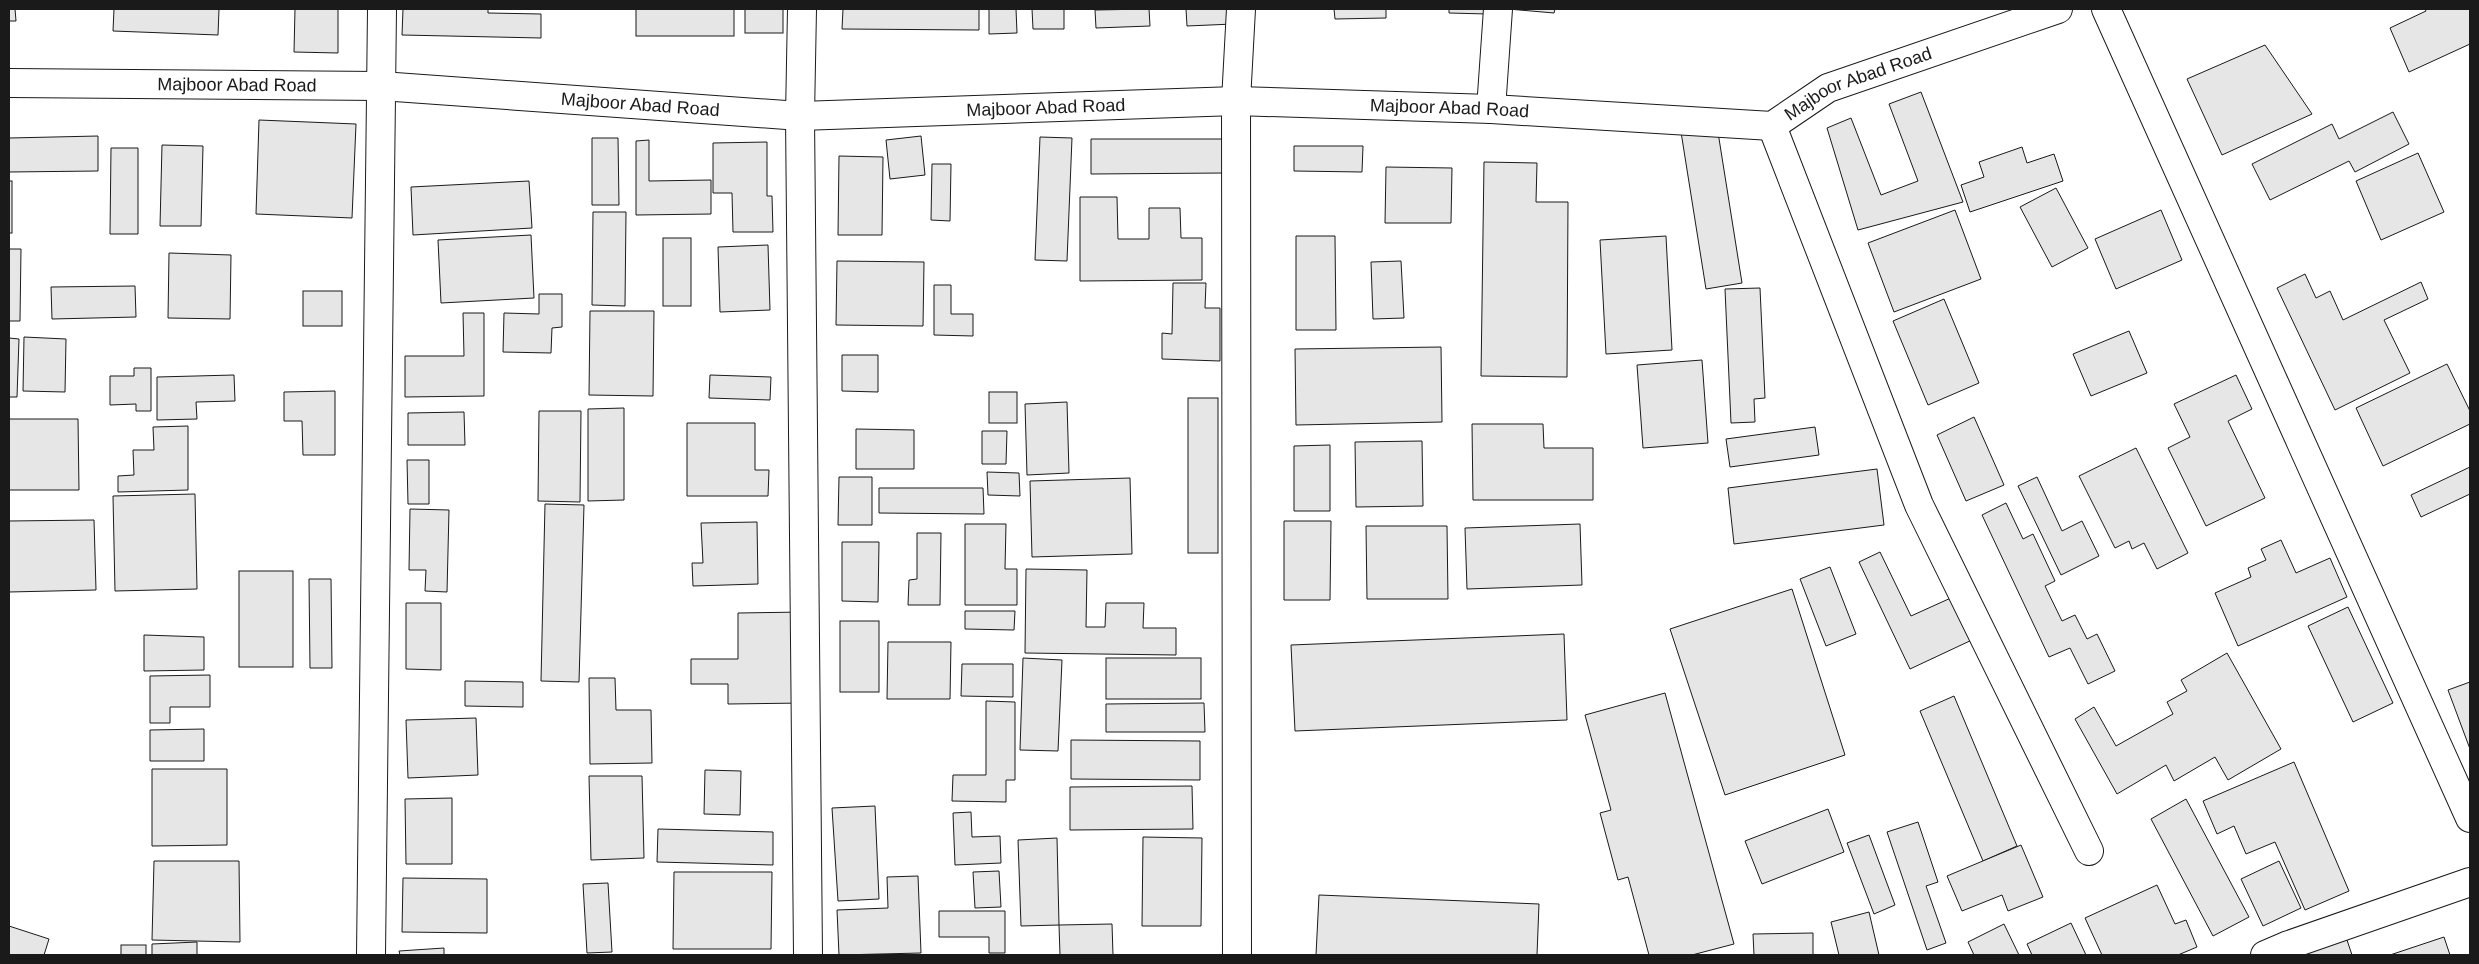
<svg xmlns="http://www.w3.org/2000/svg" width="2479" height="964" viewBox="0 0 2479 964" font-family="Arial,sans-serif">
<style>
.building{fill:#e6e6e6;stroke:#1a1a1a}
.lines{fill:none;stroke-linecap:round;stroke-linejoin:round}
.minor-casing{stroke:#1a1a1a;stroke-width:30}
.minor{stroke:#fff;stroke-width:28}
.labels{text-anchor:middle;stroke-width:4;stroke-linejoin:round;paint-order:stroke}
.street-label{font-size:18px;fill:#1a1a1a;stroke:#fff}
</style>
<rect width="100%" height="100%" fill="#fff"/>
<g class="building">
<polygon points="9,9 15,9 16,21 9,21"/>
<polygon points="114,9 219,9 218,35 113,31"/>
<polygon points="295,9 338,9 338,53 294,52"/>
<polygon points="403,9 488,9 488,13 541,14 541,38 402,35"/>
<rect x="636" y="9" width="98" height="27"/>
<rect x="745" y="9" width="38" height="24"/>
<polygon points="843,9 979,9 979,30 842,29"/>
<polygon points="989,9 1016,9 1017,33 989,34"/>
<polygon points="1032,9 1064,9 1064,29 1033,29"/>
<polygon points="1149,9 1150,26 1096,28 1095,10"/>
<polygon points="1186,9 1232,9 1233,24 1187,26"/>
<polygon points="1334,9 1386,9 1386,18 1335,19"/>
<polygon points="1449,9 1487,9 1487,14 1449,13"/>
<polygon points="1508,9 1555,9 1554,13"/>
<polygon points="2425,9 2470,9 2470,44 2409,72 2390,28 2426,11"/>
<polygon points="2265,45 2312,114 2222,155 2187,79"/>
<polygon points="1921,92 1963,202 1858,230 1827,128 1851,118 1881,195 1918,181 1889,104"/>
<polygon points="2393,112 2409,144 2355,172 2349,161 2270,200 2252,164 2332,124 2339,139"/>
<polygon points="259,120 356,124 352,218 256,214"/>
<polygon points="1717,126 1742,283 1706,289 1681,132"/>
<polygon points="98,136 98,171 9,172 9,138"/>
<polygon points="921,136 925,175 890,179 886,140"/>
<polygon points="1040,137 1072,138 1067,261 1035,260"/>
<polygon points="592,138 618,138 619,205 592,205"/>
<polygon points="1091,139 1223,139 1224,173 1091,174"/>
<polygon points="649,140 649,181 711,180 711,214 636,215 636,141"/>
<polygon points="767,142 767,196 772,196 773,232 733,232 732,193 713,193 713,143"/>
<polygon points="162,145 203,146 201,226 160,226"/>
<polygon points="1294,146 1363,146 1362,172 1294,171"/>
<polygon points="2022,147 2027,163 2054,154 2063,181 1970,212 1961,185 1984,177 1979,162"/>
<polygon points="111,148 138,148 138,234 110,234"/>
<polygon points="2418,153 2444,212 2381,240 2356,181"/>
<polygon points="839,156 883,157 882,235 838,235"/>
<polygon points="1484,162 1537,163 1536,202 1568,202 1567,377 1481,376"/>
<polygon points="932,164 951,164 950,221 931,220"/>
<polygon points="1386,167 1452,168 1451,223 1385,223"/>
<rect x="9" y="181" width="3" height="52"/>
<polygon points="529,181 532,228 413,235 411,187"/>
<polygon points="2056,188 2088,248 2052,267 2020,207"/>
<polygon points="1080,197 1117,197 1118,239 1149,239 1149,208 1180,208 1181,238 1202,238 1202,280 1080,281"/>
<polygon points="1955,210 1981,279 1894,312 1868,243"/>
<polygon points="2161,210 2182,260 2116,289 2095,239"/>
<polygon points="593,212 626,212 625,306 592,305"/>
<polygon points="531,235 534,298 441,303 438,240"/>
<polygon points="1296,236 1335,236 1336,330 1296,330"/>
<polygon points="1666,236 1672,350 1606,354 1600,240"/>
<rect x="663" y="238" width="28" height="68"/>
<polygon points="768,245 770,310 720,312 718,247"/>
<polygon points="9,249 21,249 20,321 9,321"/>
<polygon points="169,253 231,255 230,319 168,318"/>
<polygon points="837,261 924,262 923,326 836,325"/>
<polygon points="1401,261 1404,318 1373,319 1371,262"/>
<polygon points="2305,274 2316,298 2330,291 2343,320 2421,282 2428,299 2384,320 2410,373 2335,410 2277,288"/>
<polygon points="1173,283 1206,283 1205,308 1220,308 1220,361 1162,359 1162,333 1172,334"/>
<polygon points="934,285 951,285 951,314 973,314 973,336 934,335"/>
<polygon points="135,286 136,317 52,319 51,287"/>
<polygon points="1760,288 1765,398 1754,399 1755,422 1731,423 1725,289"/>
<rect x="303" y="291" width="39" height="35"/>
<polygon points="539,294 562,294 562,327 552,328 551,353 503,352 504,313 539,314"/>
<polygon points="1944,299 1979,383 1928,405 1893,321"/>
<polygon points="590,311 654,311 653,396 589,395"/>
<polygon points="463,313 484,313 484,396 405,397 405,356 464,356"/>
<polygon points="2129,331 2147,373 2091,396 2073,354"/>
<polygon points="24,337 66,339 65,392 23,391"/>
<polygon points="9,338 19,339 17,397 9,397"/>
<polygon points="1441,347 1442,422 1296,425 1295,349"/>
<polygon points="842,355 878,355 878,392 842,391"/>
<polygon points="1702,360 1708,443 1643,448 1637,365"/>
<polygon points="2447,364 2470,411 2470,424 2383,466 2356,408"/>
<polygon points="134,368 151,368 151,411 136,411 136,404 110,405 110,376 134,376"/>
<polygon points="234,375 235,401 196,402 197,419 157,420 157,377"/>
<polygon points="710,375 771,377 770,400 709,398"/>
<polygon points="2236,375 2252,409 2228,421 2265,498 2206,526 2168,448 2190,437 2174,404"/>
<polygon points="335,391 335,455 303,455 302,421 284,421 284,392"/>
<rect x="989" y="392" width="28" height="31"/>
<rect x="1188" y="398" width="30" height="155"/>
<polygon points="1067,402 1069,473 1027,475 1025,404"/>
<polygon points="624,408 624,500 588,501 588,409"/>
<polygon points="539,411 581,411 580,502 538,501"/>
<polygon points="464,412 465,445 408,445 408,413"/>
<polygon points="1974,417 2004,485 1966,501 1937,435"/>
<polygon points="9,419 78,419 79,490 9,490"/>
<polygon points="687,423 755,423 755,470 769,470 768,496 687,496"/>
<polygon points="1472,424 1543,424 1544,448 1593,448 1593,500 1473,500"/>
<polygon points="188,426 188,490 118,492 118,476 134,475 133,450 154,450 153,427"/>
<polygon points="1815,427 1819,455 1730,467 1726,439"/>
<polygon points="856,429 914,430 914,469 856,469"/>
<polygon points="982,431 1007,431 1006,464 982,464"/>
<polygon points="1422,441 1423,506 1356,507 1355,442"/>
<polygon points="1330,445 1330,511 1294,511 1294,446"/>
<polygon points="2136,448 2188,553 2157,569 2144,543 2132,549 2129,541 2115,548 2079,476"/>
<polygon points="407,460 429,460 429,504 408,504"/>
<polygon points="2470,467 2470,494 2421,517 2411,495"/>
<polygon points="1877,469 1884,525 1734,544 1728,488"/>
<polygon points="987,472 1019,473 1020,496 988,495"/>
<polygon points="839,477 872,477 872,525 838,525"/>
<polygon points="2037,477 2062,531 2082,521 2099,556 2061,575 2018,486"/>
<polygon points="1130,478 1132,554 1032,557 1030,481"/>
<polygon points="879,488 983,488 984,514 879,513"/>
<polygon points="195,494 197,589 115,591 113,496"/>
<polygon points="2006,503 2023,539 2033,534 2055,581 2045,586 2062,621 2075,615 2087,639 2097,634 2115,671 2088,684 2070,648 2049,657 1982,515"/>
<polygon points="545,504 584,505 579,682 541,681"/>
<polygon points="410,509 449,510 447,592 425,591 426,570 409,570"/>
<polygon points="94,520 96,590 9,592 9,521"/>
<polygon points="1284,521 1331,521 1330,600 1284,600"/>
<polygon points="757,522 758,584 693,586 692,563 703,563 701,523"/>
<polygon points="965,524 1006,524 1005,569 1017,569 1017,605 965,605"/>
<polygon points="1580,524 1582,585 1467,589 1465,528"/>
<polygon points="1366,526 1447,526 1448,599 1367,599"/>
<polygon points="917,533 941,533 940,605 908,605 909,580 917,579"/>
<polygon points="2281,540 2296,573 2330,558 2347,597 2238,646 2215,593 2251,577 2248,568 2266,560 2261,549"/>
<polygon points="842,542 879,542 878,602 842,601"/>
<polygon points="1880,552 1911,616 1953,597 1974,639 1910,669 1859,562"/>
<polygon points="1830,567 1856,634 1826,646 1800,579"/>
<polygon points="1026,569 1087,570 1086,627 1105,627 1106,603 1144,603 1143,628 1176,628 1176,655 1025,653"/>
<rect x="239" y="571" width="54" height="96"/>
<polygon points="309,579 331,579 332,668 310,668"/>
<polygon points="1792,589 1845,755 1725,795 1670,629"/>
<polygon points="406,603 441,603 441,670 406,669"/>
<polygon points="2348,607 2393,703 2353,722 2308,626"/>
<polygon points="965,611 1015,611 1014,630 965,629"/>
<polygon points="804,612 805,703 728,704 728,684 691,684 691,659 738,659 738,613"/>
<rect x="840" y="621" width="39" height="71"/>
<polygon points="1564,634 1567,720 1295,731 1291,645"/>
<polygon points="144,635 204,637 204,670 144,671"/>
<polygon points="888,642 951,642 950,699 887,699"/>
<polygon points="2227,653 2281,749 2228,780 2215,757 2174,781 2166,765 2117,794 2075,719 2094,707 2116,746 2173,714 2167,702 2187,691 2181,680"/>
<polygon points="1023,658 1062,660 1058,751 1020,750"/>
<rect x="1106" y="658" width="95" height="41"/>
<polygon points="962,664 1013,664 1013,697 961,696"/>
<polygon points="210,675 210,707 170,707 170,723 150,723 150,676"/>
<polygon points="589,678 615,678 616,710 651,710 652,763 590,764"/>
<polygon points="465,681 523,682 523,707 465,706"/>
<polygon points="2470,682 2470,749 2448,690"/>
<polygon points="1665,693 1734,944 1692,955 1649,955 1628,877 1618,880 1600,813 1611,810 1585,715"/>
<polygon points="1954,696 2017,846 1983,861 1920,711"/>
<polygon points="986,701 1015,702 1015,780 1006,780 1006,802 952,801 953,775 986,775"/>
<polygon points="1204,703 1205,732 1106,732 1106,704"/>
<polygon points="476,718 478,775 408,778 406,720"/>
<polygon points="204,729 204,761 150,761 150,730"/>
<polygon points="1071,740 1200,741 1200,780 1071,779"/>
<polygon points="2294,762 2349,891 2305,910 2275,842 2246,854 2234,826 2217,834 2203,801"/>
<polygon points="152,769 227,769 227,845 152,846"/>
<polygon points="705,770 741,771 740,815 704,814"/>
<polygon points="589,776 642,776 644,858 591,860"/>
<polygon points="1192,786 1193,829 1070,830 1070,787"/>
<polygon points="452,798 452,864 406,864 405,799"/>
<polygon points="2186,799 2249,917 2213,936 2151,819"/>
<polygon points="875,806 879,899 838,901 832,808"/>
<polygon points="1828,809 1844,852 1762,884 1745,841"/>
<polygon points="971,812 972,837 1000,836 1001,863 955,865 953,813"/>
<polygon points="1918,822 1938,882 1926,886 1946,943 1927,950 1887,832"/>
<polygon points="658,829 773,832 773,865 657,862"/>
<polygon points="1869,835 1895,905 1874,914 1847,843"/>
<polygon points="1143,837 1202,838 1201,926 1142,926"/>
<polygon points="1057,838 1059,925 1021,926 1018,840"/>
<polygon points="2021,845 2043,897 2008,911 2002,895 1962,911 1947,876"/>
<polygon points="154,861 239,861 240,942 152,940"/>
<polygon points="2279,861 2301,908 2263,926 2241,879"/>
<polygon points="999,871 1001,907 975,908 973,872"/>
<polygon points="674,872 772,872 771,949 673,949"/>
<polygon points="918,876 921,953 839,955 837,910 888,908 887,877"/>
<polygon points="403,878 487,879 487,933 402,932"/>
<polygon points="608,883 612,952 587,953 583,884"/>
<polygon points="2157,885 2175,924 2186,920 2197,947 2178,955 2102,955 2085,918"/>
<polygon points="1319,895 1539,904 1537,955 1316,955"/>
<polygon points="939,911 1005,911 1005,953 989,953 989,937 939,937"/>
<polygon points="1869,912 1879,955 1839,955 1831,922"/>
<polygon points="2071,923 2086,955 2032,955 2027,944"/>
<polygon points="1112,924 1113,955 1060,955 1059,925"/>
<polygon points="2004,924 2019,955 1974,955 1968,942"/>
<polygon points="9,926 49,939 44,955 9,955"/>
<polygon points="1813,933 1813,955 1754,955 1753,934"/>
<polygon points="2346,937 2352,955 2296,955"/>
<polygon points="2444,937 2450,955 2390,955"/>
<polygon points="197,942 197,955 152,955 152,944"/>
<rect x="121" y="945" width="25" height="10"/>
<polygon points="444,948 444,955 400,955 399,951"/>
</g>
<g class="lines">
<defs>
<g id="minor">
<polyline points="802,9 800,116 808,955"/>
<polyline points="2106,9 2470,818"/>
<path id="s1" d="M9,83L381,86L800,116L1236,101L1491,109L1772,126L1828,88L2058,9"/>
<polyline points="1491,109 1498,9"/>
<polyline points="1772,126 1919,505 2089,851"/>
<polyline points="371,955 382,9"/>
<polyline points="1237,955 1236,101 1241,9"/>
<polyline points="2265,955 2286,946 2470,882"/>
</g>
</defs>
<use href="#minor" class="minor-casing"/>
<use href="#minor" class="minor"/>
</g>
<g class="labels">
<g class="street-label">
<text dy="6" stroke="none"><textPath href="#s1" startOffset="228">Majboor Abad Road</textPath></text>
<text dy="6" stroke="none"><textPath href="#s1" startOffset="1862">Majboor Abad Road</textPath></text>
<text dy="6" stroke="none"><textPath href="#s1" startOffset="632">Majboor Abad Road</textPath></text>
<text dy="6" stroke="none"><textPath href="#s1" startOffset="1038">Majboor Abad Road</textPath></text>
<text dy="6" stroke="none"><textPath href="#s1" startOffset="1442">Majboor Abad Road</textPath></text>
</g>
</g>
<rect width="2479" height="964" fill="none" stroke="#1a1a1a" stroke-width="20"/>
</svg>
